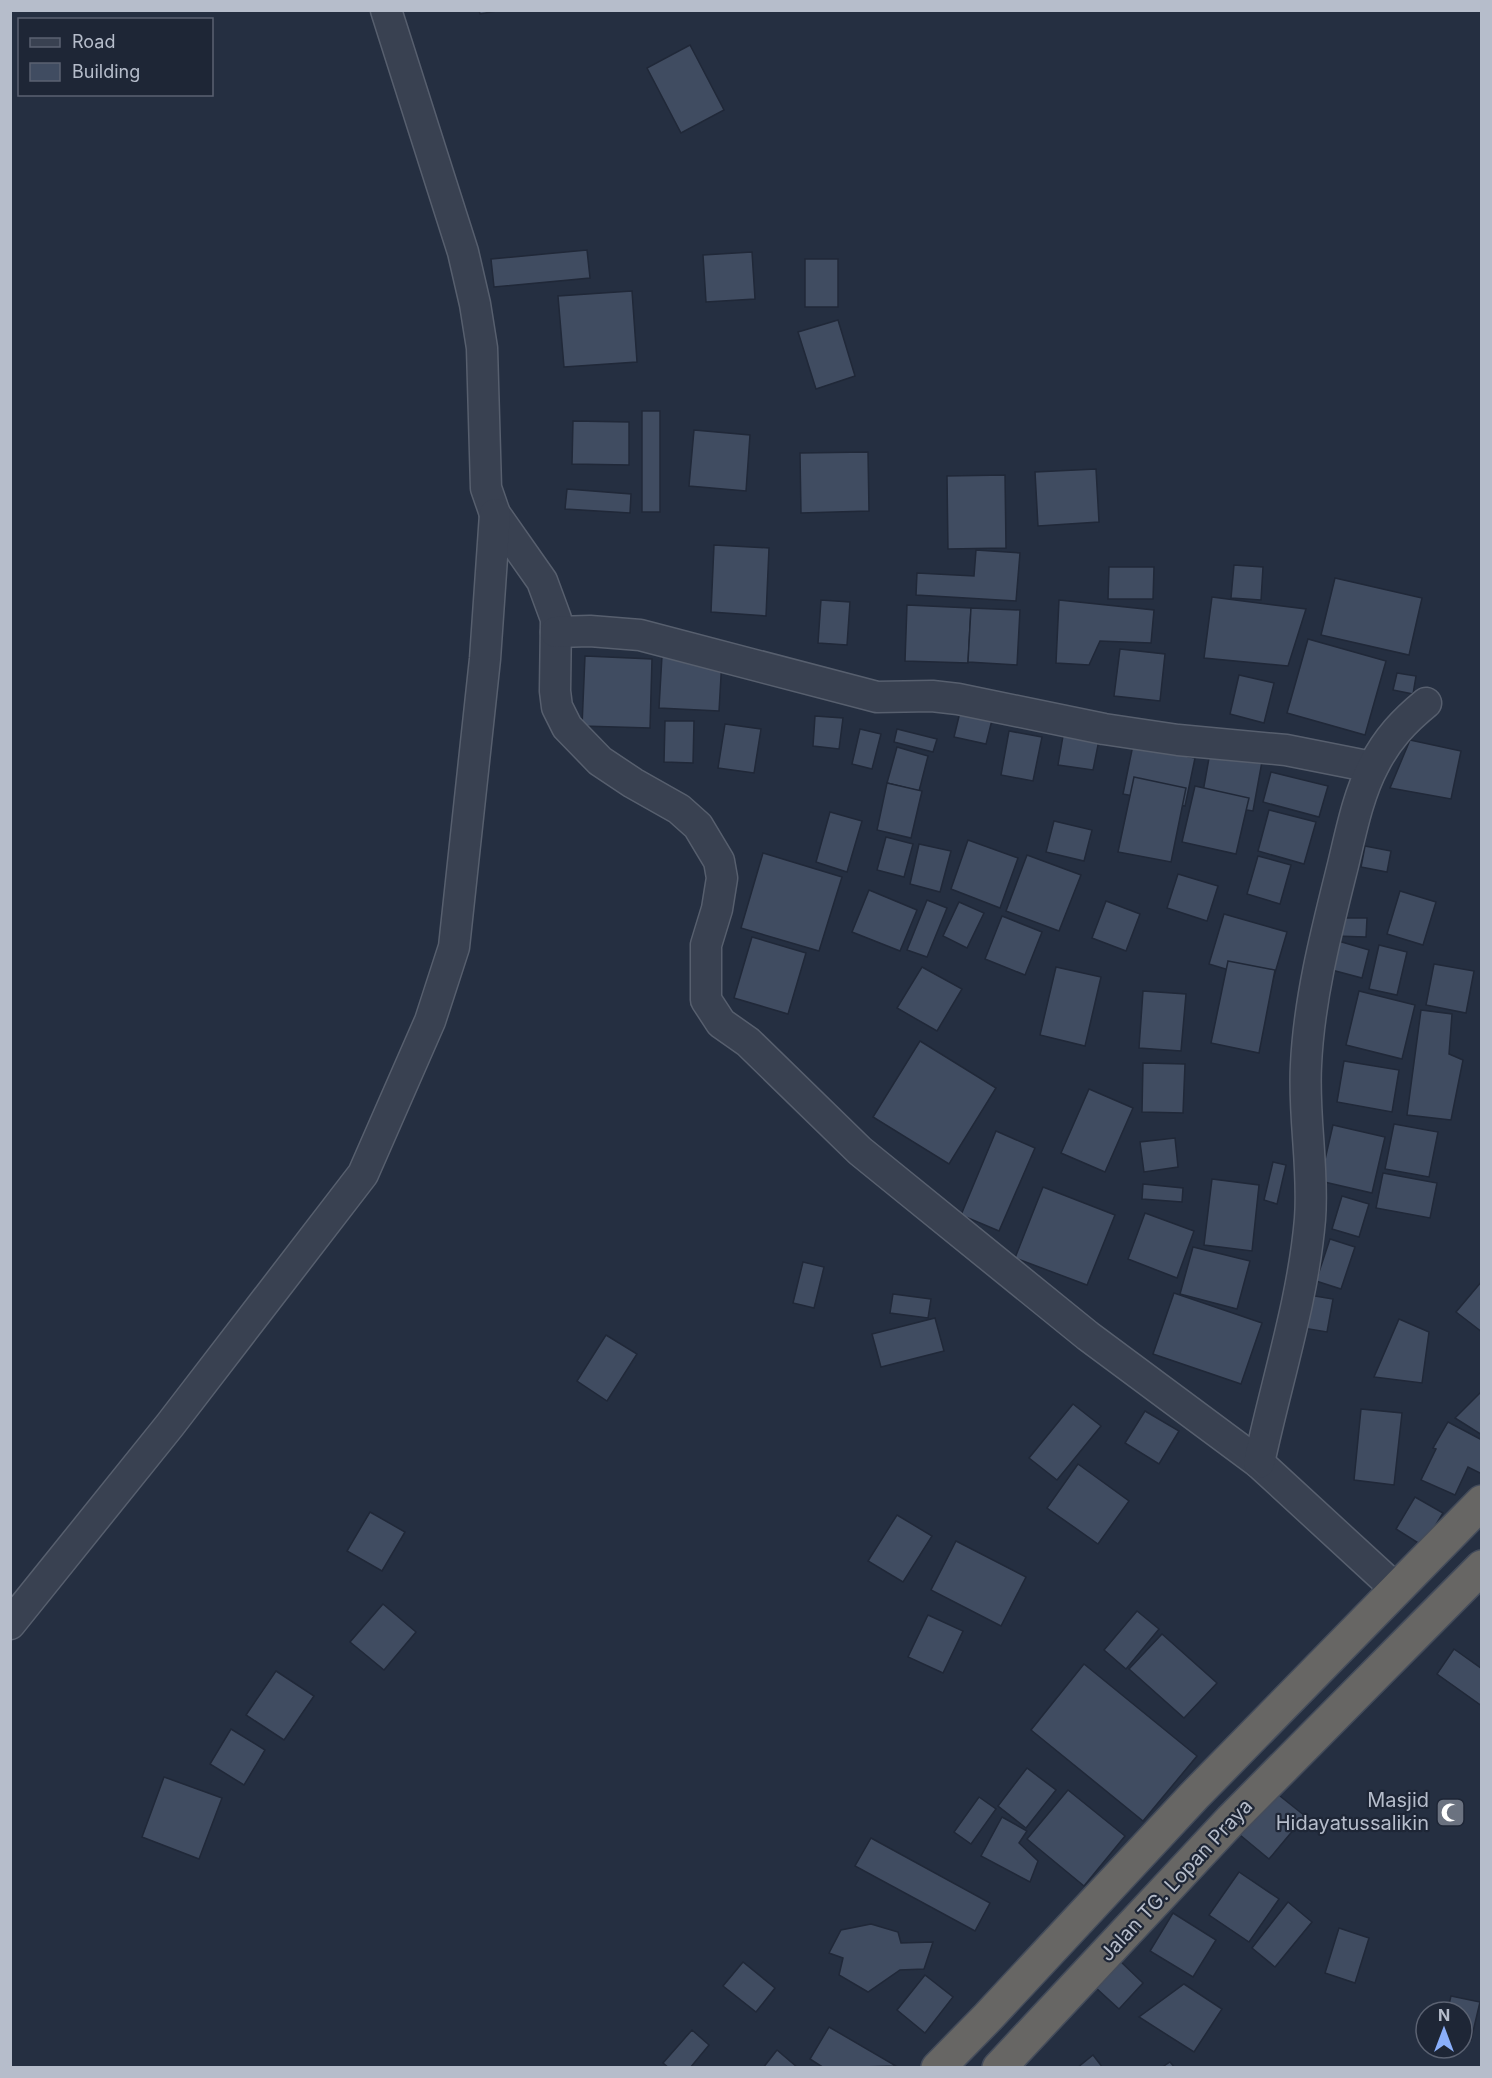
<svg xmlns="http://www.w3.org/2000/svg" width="1492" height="2078" viewBox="0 0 1492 2078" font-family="Inter,sans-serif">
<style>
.building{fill:#404c61;stroke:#202838;stroke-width:1.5}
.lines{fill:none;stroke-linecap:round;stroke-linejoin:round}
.minor-casing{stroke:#575f6e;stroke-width:33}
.trunk-casing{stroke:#444c5b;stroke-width:36}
.minor{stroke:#394151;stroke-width:30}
.trunk{stroke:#676664;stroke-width:33}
.labels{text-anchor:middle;stroke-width:4.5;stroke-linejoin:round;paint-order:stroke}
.poi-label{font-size:20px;fill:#b6bdcb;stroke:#1e2636;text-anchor:end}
.street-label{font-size:20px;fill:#b6bdcb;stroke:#1e2636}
</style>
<rect width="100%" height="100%" fill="#252f41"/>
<g class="building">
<polygon points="479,10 502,10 480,14"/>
<polygon points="690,45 724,110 681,133 647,68"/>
<polygon points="587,250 590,278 494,287 491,259"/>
<polygon points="752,252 755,299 706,302 703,255"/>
<rect x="805" y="259" width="33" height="48"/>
<polygon points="632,291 637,362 564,367 558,296"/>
<polygon points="838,320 855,376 816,389 798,332"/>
<rect x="642" y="411" width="18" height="101"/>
<polygon points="573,421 629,422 629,465 572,464"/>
<polygon points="694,430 750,435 746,491 689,486"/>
<polygon points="868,452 869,511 801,513 800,453"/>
<polygon points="1096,469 1099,522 1038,526 1035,472"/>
<polygon points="1005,475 1006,548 948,549 947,476"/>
<polygon points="567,489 631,494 630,513 565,509"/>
<polygon points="714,545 769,548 766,616 711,612"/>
<polygon points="976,550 1020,553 1016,601 916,595 917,573 974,576"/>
<polygon points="1234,565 1263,567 1261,600 1231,598"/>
<polygon points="1109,567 1154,567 1153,599 1108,599"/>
<polygon points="1335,578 1422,598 1409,655 1321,635"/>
<polygon points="1212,597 1306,609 1288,666 1204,658"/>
<polygon points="821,600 850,602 847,645 818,643"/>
<polygon points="1059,600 1154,610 1151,643 1100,641 1089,665 1056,663"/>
<polygon points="907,605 971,608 968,663 905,661"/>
<polygon points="971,608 1020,610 1017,665 968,662"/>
<polygon points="1308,639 1386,661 1365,735 1287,713"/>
<polygon points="1120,649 1165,654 1160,701 1114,696"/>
<polygon points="585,656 652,659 650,728 582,726"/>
<polygon points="662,656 722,659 719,711 659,708"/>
<polygon points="1397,673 1416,676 1413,694 1393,690"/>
<polygon points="1239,675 1274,683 1264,723 1230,714"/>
<polygon points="961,708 993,716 986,744 954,737"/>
<polygon points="815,716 843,718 839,749 813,746"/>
<polygon points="665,721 694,721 693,763 664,762"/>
<polygon points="725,724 761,729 754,773 718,768"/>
<polygon points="860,729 881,734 872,769 852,764"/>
<polygon points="897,729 937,739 933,752 894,742"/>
<polygon points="1064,730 1100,735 1093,770 1058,765"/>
<polygon points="1009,731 1042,737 1033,781 1001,775"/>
<polygon points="1410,740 1461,751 1451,799 1390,788"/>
<polygon points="1133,745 1195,758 1185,806 1123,794"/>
<polygon points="897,747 928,756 919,791 887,783"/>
<polygon points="1211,747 1263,756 1253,811 1201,803"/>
<polygon points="1271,772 1328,786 1319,817 1263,802"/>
<polygon points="1134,777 1186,788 1171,862 1118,852"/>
<polygon points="887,783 922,791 911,838 877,830"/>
<polygon points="1195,786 1249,798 1236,854 1182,842"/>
<polygon points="1269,810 1316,822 1304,864 1258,851"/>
<polygon points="830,812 862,821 847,872 816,862"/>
<polygon points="1054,821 1092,830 1084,861 1046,852"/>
<polygon points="886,837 913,844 904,877 877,870"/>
<polygon points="968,840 1018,858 1000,908 951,889"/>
<polygon points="919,844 951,851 940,892 910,884"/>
<polygon points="1365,846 1391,851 1387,872 1361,867"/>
<polygon points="763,853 842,877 819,951 741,928"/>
<polygon points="1027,855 1081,875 1059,931 1006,911"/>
<polygon points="1258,856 1291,865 1280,904 1247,894"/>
<polygon points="1178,874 1218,886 1207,921 1167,908"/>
<polygon points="869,890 917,910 900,951 852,932"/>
<polygon points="1400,891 1436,902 1423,945 1387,934"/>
<polygon points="927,900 947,908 927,957 907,950"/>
<polygon points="1106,901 1140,914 1126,951 1092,938"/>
<polygon points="959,902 984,913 967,948 943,936"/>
<polygon points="1224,914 1287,932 1272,983 1209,964"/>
<polygon points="1002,916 1042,932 1025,975 985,959"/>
<polygon points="1335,918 1367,918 1366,937 1335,936"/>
<polygon points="752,937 806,953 788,1014 734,998"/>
<polygon points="1335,940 1369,950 1362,978 1328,969"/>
<polygon points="1379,945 1407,952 1397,995 1369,989"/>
<polygon points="1228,961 1275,970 1259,1053 1211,1043"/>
<polygon points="1434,964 1474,971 1466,1013 1426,1005"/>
<polygon points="922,967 962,989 937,1031 897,1008"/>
<polygon points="1056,967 1101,977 1085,1046 1040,1035"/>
<polygon points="1143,991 1186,994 1181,1051 1139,1048"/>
<polygon points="1359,991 1415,1005 1402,1059 1346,1045"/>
<polygon points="1421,1010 1452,1014 1449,1054 1463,1060 1451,1120 1407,1115"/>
<polygon points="920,1041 996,1088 949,1164 873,1117"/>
<polygon points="1344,1061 1399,1070 1392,1112 1337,1102"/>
<polygon points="1143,1063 1185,1064 1183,1113 1142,1112"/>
<polygon points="1089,1089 1133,1108 1105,1172 1061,1153"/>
<polygon points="1394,1124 1438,1132 1429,1177 1385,1169"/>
<polygon points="1333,1125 1385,1137 1372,1193 1320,1181"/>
<polygon points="996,1131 1035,1148 999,1231 961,1215"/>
<polygon points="1175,1138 1178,1167 1144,1172 1140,1142"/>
<polygon points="1273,1162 1286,1165 1277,1204 1264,1200"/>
<polygon points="1383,1173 1437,1183 1430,1218 1376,1208"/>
<polygon points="1212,1179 1259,1185 1252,1251 1204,1245"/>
<polygon points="1143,1184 1183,1188 1182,1202 1142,1199"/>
<polygon points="1043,1187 1115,1215 1087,1285 1015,1258"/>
<polygon points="1342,1196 1369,1204 1359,1237 1332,1229"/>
<polygon points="1145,1213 1194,1231 1177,1278 1128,1259"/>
<polygon points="1330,1239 1355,1247 1341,1289 1316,1281"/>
<polygon points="1193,1247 1250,1261 1237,1309 1180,1294"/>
<polygon points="803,1262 824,1267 814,1308 793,1303"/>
<polygon points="1482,1281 1482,1332 1456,1312"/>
<polygon points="1174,1293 1262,1323 1241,1384 1153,1354"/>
<polygon points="893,1294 931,1299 928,1318 890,1313"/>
<polygon points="1303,1294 1333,1299 1327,1332 1297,1327"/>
<polygon points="935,1318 944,1351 881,1367 872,1334"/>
<polygon points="1399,1319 1429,1332 1422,1383 1374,1377"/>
<polygon points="606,1335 637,1354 607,1401 577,1381"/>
<polygon points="1482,1391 1482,1435 1455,1418"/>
<polygon points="1073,1404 1101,1426 1057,1480 1029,1458"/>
<polygon points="1361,1409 1402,1413 1394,1485 1354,1480"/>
<polygon points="1145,1411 1179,1431 1159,1464 1125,1443"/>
<polygon points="1448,1422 1482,1440 1482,1474 1468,1467 1455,1495 1421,1480 1436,1449 1433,1448"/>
<polygon points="1078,1464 1129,1501 1098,1544 1047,1508"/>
<polygon points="1415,1497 1443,1513 1423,1546 1396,1529"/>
<polygon points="370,1512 405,1532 382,1571 347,1551"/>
<polygon points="897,1515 932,1536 903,1582 868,1561"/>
<polygon points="956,1541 1026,1577 1001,1626 931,1590"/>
<polygon points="383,1604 416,1632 384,1670 350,1642"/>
<polygon points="1137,1611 1159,1629 1126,1669 1104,1650"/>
<polygon points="928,1615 963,1631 943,1673 908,1657"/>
<polygon points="1162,1634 1217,1683 1184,1718 1129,1669"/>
<polygon points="1454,1649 1482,1669 1482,1706 1437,1674"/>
<polygon points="1084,1664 1197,1756 1143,1821 1031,1730"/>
<polygon points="276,1671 314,1696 284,1740 246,1715"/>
<polygon points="231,1729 265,1750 244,1785 210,1764"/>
<polygon points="1027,1768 1056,1790 1026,1828 998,1806"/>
<polygon points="164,1777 222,1798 199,1859 142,1837"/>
<polygon points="1068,1790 1125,1836 1084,1886 1027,1839"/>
<polygon points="1275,1792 1305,1816 1269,1859 1240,1835"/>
<polygon points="979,1797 996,1809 971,1844 954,1832"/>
<polygon points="1002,1817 1027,1831 1019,1843 1038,1861 1030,1882 981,1856"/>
<polygon points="871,1838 990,1903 975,1931 855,1866"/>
<polygon points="1239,1872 1279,1899 1249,1942 1209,1915"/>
<polygon points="1288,1902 1312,1922 1275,1967 1252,1948"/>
<polygon points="1173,1913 1216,1940 1193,1977 1150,1951"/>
<polygon points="871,1924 898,1932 901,1943 933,1942 924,1969 900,1970 868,1992 839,1975 843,1958 829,1953 841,1930"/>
<polygon points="1339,1928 1369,1938 1355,1983 1325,1973"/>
<polygon points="1120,1961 1143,1983 1119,2009 1095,1987"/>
<polygon points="743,1962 775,1988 756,2012 723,1986"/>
<polygon points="925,1975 953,1997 925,2033 897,2010"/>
<polygon points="1184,1984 1222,2009 1194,2052 1139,2017"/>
<polygon points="1451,1996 1480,2002 1471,2040 1462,2038 1462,2012 1447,2012"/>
<polygon points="829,2027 896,2066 824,2068 810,2059"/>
<polygon points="692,2030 709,2045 690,2068 669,2068 663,2063"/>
<polygon points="777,2050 798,2068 763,2068"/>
<polygon points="1093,2055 1103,2068 1077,2068"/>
<polygon points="1170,2062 1175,2068 1161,2068"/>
</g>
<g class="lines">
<defs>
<g id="minor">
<polyline points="386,10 463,252 475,304 482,348 486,488 495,514 542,581 556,619 555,691 557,707 567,727 600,761 633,783 679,809 698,826 719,861 722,878 717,909 706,945 706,1000 721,1023 748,1042 860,1151 1088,1336 1259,1463 1396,1589"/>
<polyline points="556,632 590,631 640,635 877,697 932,696 958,699 1104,729 1178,740 1286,750 1372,767"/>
<path d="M1259,1463C1276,1383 1303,1301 1310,1219C1314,1168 1303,1116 1306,1065C1309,998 1327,929 1343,865C1351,832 1358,795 1374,765C1387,739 1404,721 1426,703"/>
<polyline points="10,1624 170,1425 363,1174 430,1021 454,947 485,659 495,514"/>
</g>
<g id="trunk">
<polyline points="938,2068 988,2017 1194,1796 1482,1502"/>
<polyline points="999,2068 1231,1820 1482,1567"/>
</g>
</defs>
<use href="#minor" class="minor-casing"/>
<use href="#trunk" class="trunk-casing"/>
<use href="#minor" class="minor"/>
<use href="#trunk" class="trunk"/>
</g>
<defs>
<symbol id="mosque-square" viewBox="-11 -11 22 22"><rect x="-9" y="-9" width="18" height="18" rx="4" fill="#6b7280" stroke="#1e2636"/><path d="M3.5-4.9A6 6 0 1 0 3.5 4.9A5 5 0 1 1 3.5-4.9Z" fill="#fff"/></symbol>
</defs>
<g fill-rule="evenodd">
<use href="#mosque-square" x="1434" y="1796" width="33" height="33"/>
</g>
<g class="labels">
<g class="poi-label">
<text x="1429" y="1807">Masjid<tspan x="1429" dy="23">Hidayatussalikin</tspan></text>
</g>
<g class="street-label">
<text transform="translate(1176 1880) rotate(-47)" y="7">Jalan TG. Lopan Praya</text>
</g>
</g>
<rect width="1492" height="2078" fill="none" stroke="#b6bdcb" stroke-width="24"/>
<rect x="18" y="18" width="195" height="78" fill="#1e2636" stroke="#5b6272" stroke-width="1.5"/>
<rect x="30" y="38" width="30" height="9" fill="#394151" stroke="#5b6272" stroke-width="1.5"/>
<text x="72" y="48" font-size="18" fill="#b6bdcb">Road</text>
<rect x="30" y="63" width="30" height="18" fill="#404c61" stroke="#5b6272" stroke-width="1.5"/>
<text x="72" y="78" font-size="18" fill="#b6bdcb">Building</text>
<g transform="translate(1444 2030)"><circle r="28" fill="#1e2636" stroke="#5b6272" stroke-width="1.5"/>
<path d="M0-4.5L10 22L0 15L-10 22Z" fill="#8aaffb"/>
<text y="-9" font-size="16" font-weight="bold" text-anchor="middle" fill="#b6bdcb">N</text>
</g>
</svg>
